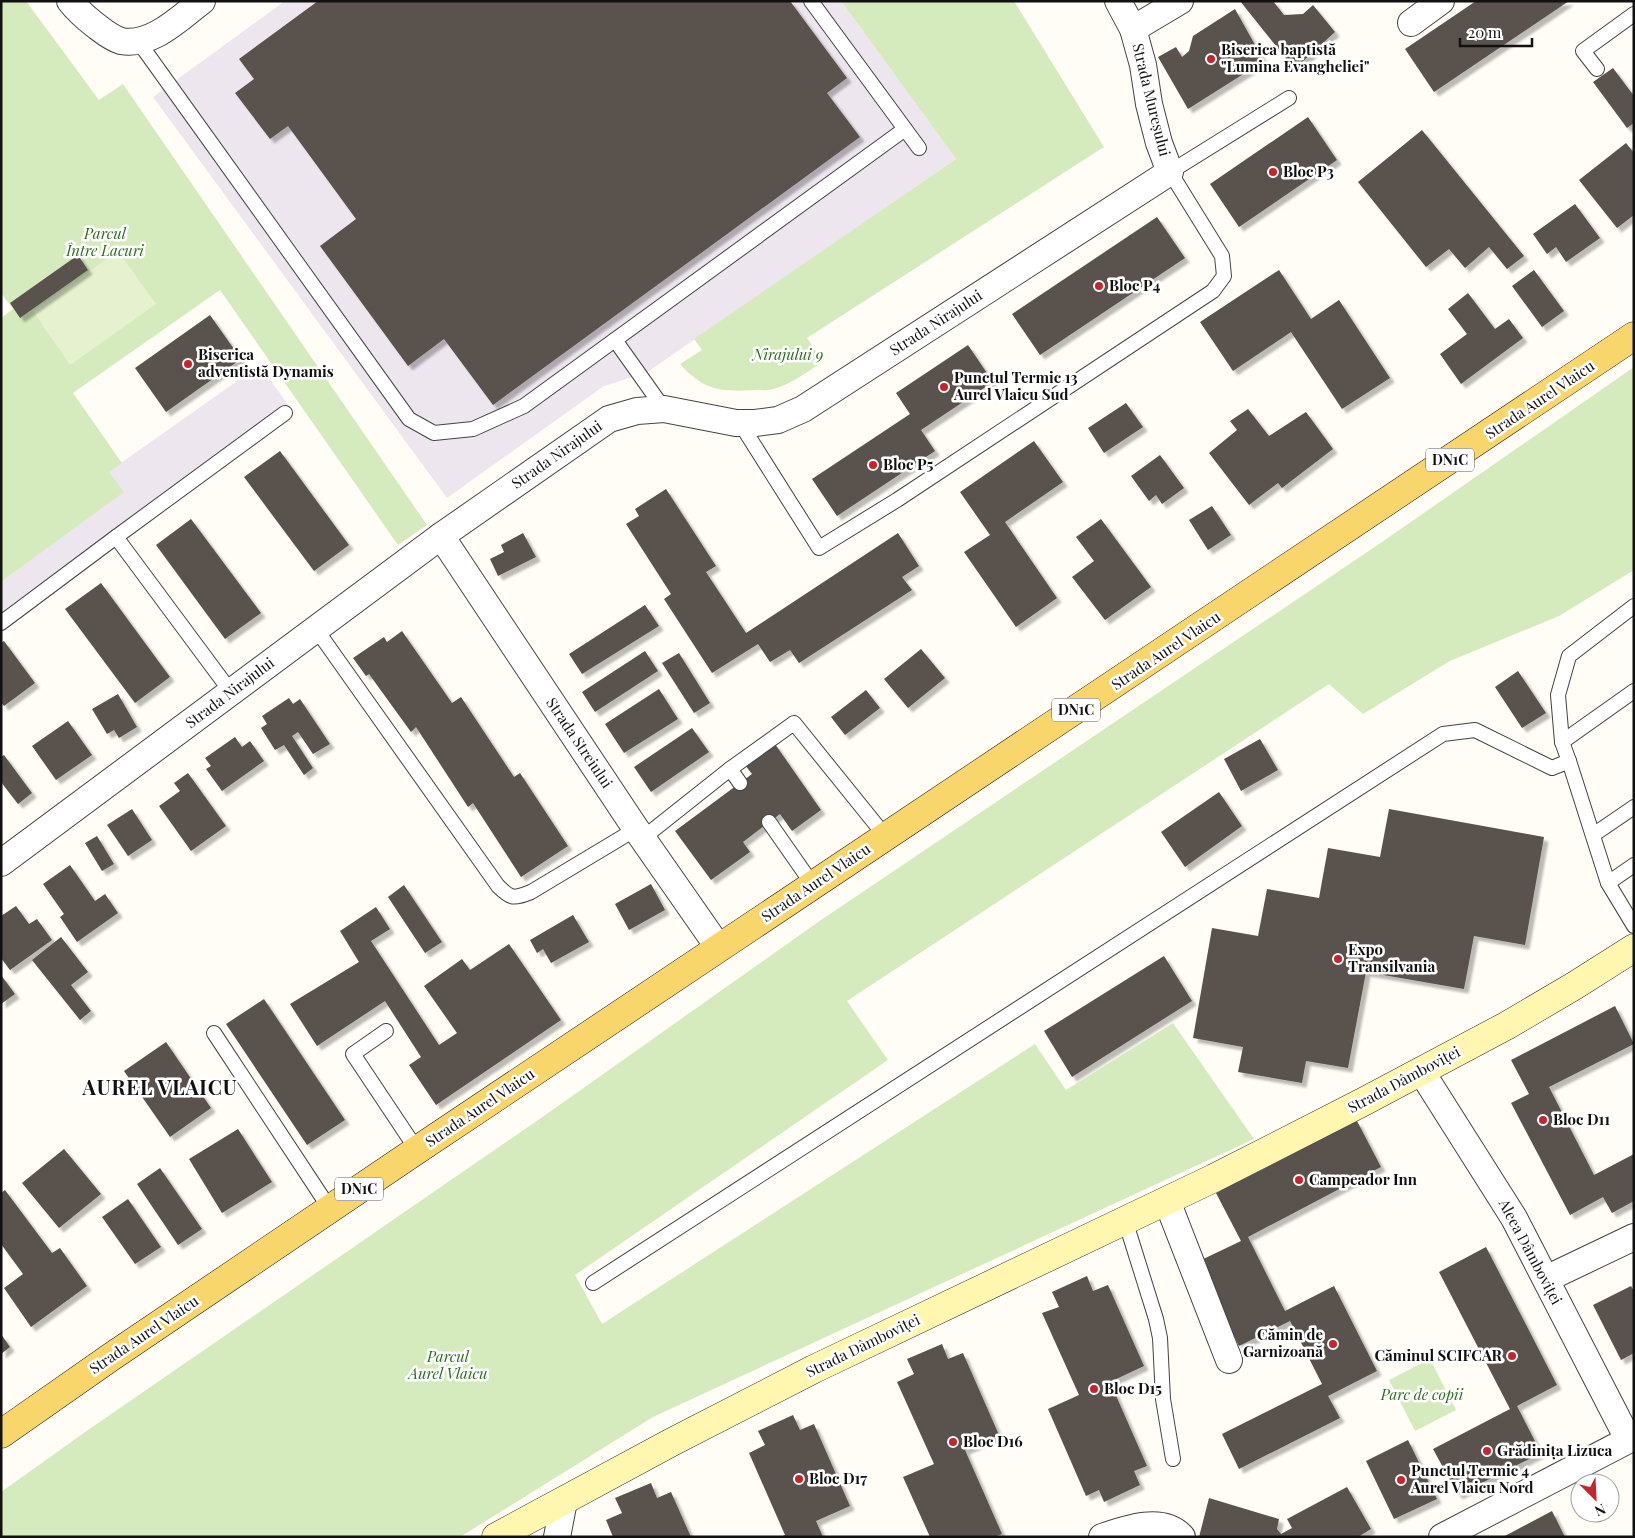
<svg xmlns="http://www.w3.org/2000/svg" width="1635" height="1538" viewBox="0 0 1635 1538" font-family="'Playfair Display',serif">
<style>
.industrial{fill:#eee6ef}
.green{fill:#d5ebbd}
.pitch{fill:#e6f2cf}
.building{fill:#5a524d;filter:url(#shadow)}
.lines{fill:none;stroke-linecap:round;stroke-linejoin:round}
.lane-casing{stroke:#444;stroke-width:16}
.street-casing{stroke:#444;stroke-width:28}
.secondary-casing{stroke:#333;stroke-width:29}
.primary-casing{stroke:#222;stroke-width:29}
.lane{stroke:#fff;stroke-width:14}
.street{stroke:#fff;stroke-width:26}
.secondary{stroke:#fff6b0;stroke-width:28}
.primary{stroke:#f9d66b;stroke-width:28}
.poi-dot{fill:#c4262e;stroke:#fff;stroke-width:2}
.labels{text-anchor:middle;stroke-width:5;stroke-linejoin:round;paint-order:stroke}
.shield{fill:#fff;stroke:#585858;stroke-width:1}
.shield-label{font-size:14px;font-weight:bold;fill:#111}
.poi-label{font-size:15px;font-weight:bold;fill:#111;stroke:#fff;text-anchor:start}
.street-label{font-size:15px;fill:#111;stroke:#fff}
.park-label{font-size:15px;font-style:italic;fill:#2f6b1f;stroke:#fff}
.district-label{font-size:20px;font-weight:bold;letter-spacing:1px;fill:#111;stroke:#fff}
</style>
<defs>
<filter id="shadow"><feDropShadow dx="4.5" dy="4.5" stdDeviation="1" flood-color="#0004"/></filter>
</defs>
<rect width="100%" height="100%" fill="#fffdf5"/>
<g class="industrial">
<polygon points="285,1 841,1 956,159 646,373 604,386 447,498 153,97"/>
<polygon points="260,365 288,405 1,618 1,582 123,492 108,472"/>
</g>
<g class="green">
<polygon points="1,1 26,1 99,100 123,84 427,525 398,545 220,290 73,393 122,463 109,472 124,492 1,582 1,318 13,309 1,293"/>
<path d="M841,1H1014L1104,147L807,338L823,362C808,371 786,388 768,390C764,391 760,389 756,390C721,392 704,391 680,364L702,350L694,339L956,159Z"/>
<polygon points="1634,367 1634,570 1559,616 1450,661 1363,714 1329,684 847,1001 888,1060 575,1275 602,1324 1035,1044 1066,1090 1173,1023 1254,1139 653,1417 460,1537 1,1537 1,1492 88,1430 541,1118 821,920 1382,542"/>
<polygon points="1430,1359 1456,1410 1415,1431 1389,1380"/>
</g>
<polygon class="pitch" points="118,251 156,304 70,365 33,311"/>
<g class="building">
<polygon points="318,1 790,1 847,78 827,93 860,137 493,405 444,339 408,366 320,246 356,219 288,126 270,139 235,93 254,79 239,59"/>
<polygon points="1240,1 1273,1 1284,15 1303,14 1313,5 1335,32 1301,63 1295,64 1288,61"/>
<polygon points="1476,1 1569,1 1434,92 1405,49"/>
<polygon points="1235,9 1264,61 1188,109 1158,57 1176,47 1182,57 1189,51 1193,36"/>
<polygon points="1613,68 1634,96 1634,123 1627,128 1593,82"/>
<polygon points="1308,117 1337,160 1239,227 1210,184"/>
<polygon points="1422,130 1524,256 1507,269 1489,247 1465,268 1449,249 1426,267 1358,182"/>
<polygon points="1626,143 1634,153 1634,215 1617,228 1579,180"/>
<polygon points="1575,204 1600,238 1566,262 1556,247 1547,254 1533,234"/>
<polygon points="1157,217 1185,258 1040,355 1012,314"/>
<polygon points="78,255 88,270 20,318 10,303"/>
<polygon points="1279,270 1311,319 1339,300 1390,378 1342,409 1291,332 1233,371 1200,322"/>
<polygon points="1534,270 1564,311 1542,327 1512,286"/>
<polygon points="1468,293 1495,329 1509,319 1523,338 1461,384 1440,354 1467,334 1448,309"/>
<polygon points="210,315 241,359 166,412 135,368"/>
<polygon points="968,345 993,382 921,430 935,451 837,516 812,479 910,414 896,393"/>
<polygon points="1126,403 1143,427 1104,453 1088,428"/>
<polygon points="1248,409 1269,436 1306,412 1333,449 1282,488 1278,483 1249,505 1209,453 1237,430 1230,421"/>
<polygon points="1034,441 1063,482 1005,522 1057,598 1016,627 964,552 990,535 960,492"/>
<polygon points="280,451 349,545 314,571 244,477"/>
<polygon points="1160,455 1184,488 1162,504 1156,495 1149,501 1131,476"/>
<polygon points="666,489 716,566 706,572 746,633 898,533 919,566 902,577 912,590 799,663 790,650 770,662 758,644 712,673 664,599 671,594 626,524 639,516 635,509"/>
<polygon points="1212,506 1231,535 1208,550 1189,520"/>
<polygon points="191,519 261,613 225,639 156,545"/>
<polygon points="1101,519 1151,587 1105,620 1072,577 1094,561 1076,537"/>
<polygon points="523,533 536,557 498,576 490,559 504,552 501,545"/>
<polygon points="101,583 170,677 135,703 65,609"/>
<polygon points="645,605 659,626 582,674 569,654"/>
<polygon points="402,631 452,703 461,697 514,777 520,773 568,846 521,877 473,803 468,807 416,727 411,732 369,674 366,676 353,658 384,637 387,642"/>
<polygon points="4,641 35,683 4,706 1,702 1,643"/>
<polygon points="921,649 945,678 908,708 884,679"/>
<polygon points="645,651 658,671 595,712 582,692"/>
<polygon points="679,653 710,703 694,713 662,663"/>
<polygon points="1518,671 1546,713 1522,728 1495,687"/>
<polygon points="659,689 678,719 624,753 605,724"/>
<polygon points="866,690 880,708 845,735 831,717"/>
<polygon points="118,694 137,727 119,738 114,730 107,734 92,709"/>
<polygon points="289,698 293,704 300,699 330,744 313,754 298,732 292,736 313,768 304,775 284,745 275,750 261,728 267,724 262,716"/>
<polygon points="68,721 92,755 56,780 32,746"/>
<polygon points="692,728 709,752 651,792 634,767"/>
<polygon points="235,737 242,747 250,741 264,761 222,791 206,769 211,766 205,758"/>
<polygon points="1260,739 1278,770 1241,791 1224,759"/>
<polygon points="775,744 821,810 792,831 780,814 743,842 750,852 711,880 675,831 752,774 745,765"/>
<polygon points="4,755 32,793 18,804 1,782 1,757"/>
<polygon points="188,773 226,826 191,851 159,806 180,791 174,783"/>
<polygon points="1219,792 1242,826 1185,867 1161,832"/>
<polygon points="132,809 152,840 128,856 107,825"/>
<polygon points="1389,809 1544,837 1525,945 1474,936 1464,989 1366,972 1348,1068 1306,1061 1302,1083 1238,1072 1243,1047 1193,1038 1212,928 1258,936 1267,889 1319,898 1328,848 1380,857"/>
<polygon points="97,836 114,864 102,871 85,843"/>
<polygon points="70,865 95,901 105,894 118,913 77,942 60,917 64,914 43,884"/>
<polygon points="651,884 665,910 629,930 615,904"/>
<polygon points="404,885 442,942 425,953 388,897"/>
<polygon points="16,906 29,924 37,919 52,940 10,970 1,958 1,916"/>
<polygon points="376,907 390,929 371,941 439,1045 457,1033 424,986 462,959 470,970 509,944 561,1020 436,1105 409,1065 421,1057 385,1001 317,1046 290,1004 359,962 340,931"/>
<polygon points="573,915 589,942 551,963 543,949 537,953 530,940"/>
<polygon points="61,937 88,972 71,985 91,1011 80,1020 32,960"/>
<polygon points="1164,956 1192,1001 1072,1077 1044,1031"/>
<polygon points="1,975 15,994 1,1004"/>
<polygon points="264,999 345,1120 307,1145 226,1024"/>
<polygon points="1615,1006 1634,1044 1549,1087 1594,1175 1634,1154 1634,1201 1612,1213 1603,1197 1570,1215 1511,1103 1529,1094 1511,1060"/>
<polygon points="166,1042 211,1108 170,1137 124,1071"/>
<polygon points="1357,1121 1381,1167 1248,1237 1285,1311 1334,1286 1377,1371 1328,1396 1340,1418 1239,1469 1222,1434 1322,1384 1290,1321 1239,1346 1197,1262 1241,1241 1216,1193"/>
<polygon points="238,1129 272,1182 222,1213 189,1159"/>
<polygon points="64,1149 101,1194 59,1228 22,1183"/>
<polygon points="160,1168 202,1229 178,1245 137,1184"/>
<polygon points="5,1190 52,1253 60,1248 87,1286 31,1327 4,1288 23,1274 1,1244 1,1193"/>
<polygon points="128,1199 161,1247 135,1264 102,1217"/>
<polygon points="1486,1247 1557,1385 1517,1406 1541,1453 1458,1495 1433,1449 1510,1409 1439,1272"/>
<polygon points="1087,1276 1093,1291 1108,1285 1144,1366 1110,1382 1147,1466 1134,1471 1140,1485 1104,1502 1099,1490 1086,1496 1048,1409 1079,1395 1042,1313 1059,1307 1052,1292"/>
<polygon points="1631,1286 1634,1291 1634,1353 1621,1360 1593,1305"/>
<polygon points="1,1334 10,1347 1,1354"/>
<polygon points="942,1344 948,1359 963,1353 999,1435 965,1450 1002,1534 994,1537 930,1537 903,1477 934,1464 897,1382 914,1374 907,1359"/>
<polygon points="793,1415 800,1430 814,1424 850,1506 816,1521 823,1537 780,1537 785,1535 749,1453 765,1445 758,1431"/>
<polygon points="1408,1440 1437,1499 1394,1519 1366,1461"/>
<polygon points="651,1483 657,1498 671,1492 691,1537 613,1537 606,1520 622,1513 615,1498"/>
<polygon points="1347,1487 1371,1529 1358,1537 1199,1537 1209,1498 1279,1519 1277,1529 1281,1534 1292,1528 1287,1519"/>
<polygon points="1552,1511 1565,1537 1503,1537"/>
</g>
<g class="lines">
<defs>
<g id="lane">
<polyline points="811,1 919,148"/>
<polyline points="138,41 409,419 434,433 473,429 524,406 905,129"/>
<polyline points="1597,69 1583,51 1634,14"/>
<polyline points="615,340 664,409"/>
<polyline points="740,423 819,548 897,500 1213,291 1224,276 1222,256 1170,172 1289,98"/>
<polyline points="116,537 231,692"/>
<polyline points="1,623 116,537 285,413"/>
<path d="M316,629L498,886C511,899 514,899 531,892L636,829"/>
<polyline points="1562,742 1634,691"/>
<polyline points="1569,761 1562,742 1558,695 1569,656 1634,606"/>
<polyline points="730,769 740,783"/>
<polyline points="769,822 813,885"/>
<polyline points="1593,835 1634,807"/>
<polyline points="643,838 730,769 794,723 886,837"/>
<polyline points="1608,883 1634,865"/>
<polyline points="386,1031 353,1054 417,1150"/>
<polyline points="214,1033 330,1209"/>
<polyline points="1125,1220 1156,1319 1160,1338 1163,1399 1173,1459"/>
<polyline points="593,1283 1443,734 1475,730 1552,768 1569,761 1608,883 1634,926"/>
</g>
<g id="street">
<path d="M70,1C77,10 86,18 95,25C103,31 111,38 121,41C151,47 180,18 202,1"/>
<polyline points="1411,23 1441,1"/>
<polyline points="1133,29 1180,1"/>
<polyline points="441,536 636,829 719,948"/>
<polyline points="1,863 441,536 609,419 637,411 664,409 736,423 755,423 778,420 803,409 1170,172 1159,143 1149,104 1143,65 1133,29 1118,1"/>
<polyline points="1421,1071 1514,1218 1628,1439"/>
<polyline points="1167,1201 1229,1360"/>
<polyline points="1546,1279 1634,1237"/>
<polyline points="557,1537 564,1501"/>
<path d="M1102,1537C1125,1529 1163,1515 1182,1537"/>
<polyline points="1442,1537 1634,1437"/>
</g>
<polyline id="secondary" points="496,1537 672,1442 814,1369 1214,1178 1363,1102 1506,1026 1574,986 1634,948"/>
<polyline id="primary" points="1,1434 111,1357 417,1150 1634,336"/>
</defs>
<use href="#lane" class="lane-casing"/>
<use href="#street" class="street-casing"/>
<use href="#secondary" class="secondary-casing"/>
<use href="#primary" class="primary-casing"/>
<use href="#lane" class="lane"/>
<use href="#street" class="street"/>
<use href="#secondary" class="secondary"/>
<use href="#primary" class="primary"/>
</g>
<g class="poi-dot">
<circle cx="1211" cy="59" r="5"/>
<circle cx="1273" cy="172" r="5"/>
<circle cx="1099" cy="286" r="5"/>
<circle cx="188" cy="364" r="5"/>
<circle cx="944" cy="387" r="5"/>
<circle cx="873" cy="465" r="5"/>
<circle cx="1338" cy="959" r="5"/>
<circle cx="1543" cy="1120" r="5"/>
<circle cx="1299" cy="1180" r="5"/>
<circle cx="1333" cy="1344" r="5"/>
<circle cx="1512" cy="1356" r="5"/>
<circle cx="1094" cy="1389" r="5"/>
<circle cx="953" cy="1442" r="5"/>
<circle cx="1487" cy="1451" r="5"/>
<circle cx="799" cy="1479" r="5"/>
<circle cx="1401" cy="1480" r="5"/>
</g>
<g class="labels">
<g class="shield">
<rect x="1426" y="448.5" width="48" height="23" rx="4"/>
<rect x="1052" y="698.5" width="48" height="23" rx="4"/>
<rect x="335" y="1177.5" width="48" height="23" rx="4"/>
</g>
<g class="shield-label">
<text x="1450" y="465">DN1C</text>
<text x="1076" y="715">DN1C</text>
<text x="359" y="1194">DN1C</text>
</g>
<g class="poi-label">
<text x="1221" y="55">Biserica baptistă<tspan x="1221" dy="17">"Lumina Evangheliei"</tspan></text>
<text x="1283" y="177">Bloc P3</text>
<text x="1109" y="291">Bloc P4</text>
<text x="198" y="360">Biserica<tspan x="198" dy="17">adventistă Dynamis</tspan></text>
<text x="954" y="383">Punctul Termic 13<tspan x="954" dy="17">Aurel Vlaicu Sud</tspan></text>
<text x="883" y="470">Bloc P5</text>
<text x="1348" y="955">Expo<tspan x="1348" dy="17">Transilvania</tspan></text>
<text x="1553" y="1125">Bloc D11</text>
<text x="1309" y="1185">Campeador Inn</text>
<text x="1323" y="1340" text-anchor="end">Cămin de<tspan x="1323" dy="17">Garnizoană</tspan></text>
<text x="1502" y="1361" text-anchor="end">Căminul SCIFCAR</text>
<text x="1104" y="1394">Bloc D15</text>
<text x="963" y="1447">Bloc D16</text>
<text x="1497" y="1456">Grădinița Lizuca</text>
<text x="1411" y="1476">Punctul Termic 4<tspan x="1411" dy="17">Aurel Vlaicu Nord</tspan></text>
<text x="809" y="1484">Bloc D17</text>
</g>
<g class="street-label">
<text transform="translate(1151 100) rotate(76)" y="5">Strada Mureșului</text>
<text transform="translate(936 323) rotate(-33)" y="5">Strada Nirajului</text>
<text transform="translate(1540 400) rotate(-34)" y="5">Strada Aurel Vlaicu</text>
<text transform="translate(557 455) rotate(-35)" y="5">Strada Nirajului</text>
<text transform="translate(1166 651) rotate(-34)" y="5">Strada Aurel Vlaicu</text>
<text transform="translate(230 693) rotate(-37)" y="5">Strada Nirajului</text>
<text transform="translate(579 743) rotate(56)" y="5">Strada Streiului</text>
<text transform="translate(816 883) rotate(-34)" y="5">Strada Aurel Vlaicu</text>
<text transform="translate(1404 1080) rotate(-28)" y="5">Strada Dâmboviței</text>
<text transform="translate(480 1108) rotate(-34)" y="5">Strada Aurel Vlaicu</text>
<text transform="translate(1530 1252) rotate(62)" y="5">Aleea Dâmboviței</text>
<text transform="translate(144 1335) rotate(-34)" y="5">Strada Aurel Vlaicu</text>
<text transform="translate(863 1346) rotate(-26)" y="5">Strada Dâmboviței</text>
</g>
<g class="park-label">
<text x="105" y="239">Parcul<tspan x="105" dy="17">Între Lacuri</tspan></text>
<text x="788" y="360">Nirajului 9</text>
<text x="448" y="1362">Parcul<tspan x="448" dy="17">Aurel Vlaicu</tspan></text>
<text x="1422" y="1400">Parc de copii</text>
</g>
<g class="district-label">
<text x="160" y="1095">AUREL VLAICU</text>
</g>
</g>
<rect width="1635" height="1538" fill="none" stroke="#111111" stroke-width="5"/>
<g transform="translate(1595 1498) rotate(156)"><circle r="24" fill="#ffffff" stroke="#a0a0a0"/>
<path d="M0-4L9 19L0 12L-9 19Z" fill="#c4262e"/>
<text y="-8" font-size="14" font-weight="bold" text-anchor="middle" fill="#111111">N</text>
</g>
<path d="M1460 38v8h72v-8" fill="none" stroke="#111111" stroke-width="2.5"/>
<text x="1468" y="38" font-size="15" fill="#111111" stroke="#ffffff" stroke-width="4" paint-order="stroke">20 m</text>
</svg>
